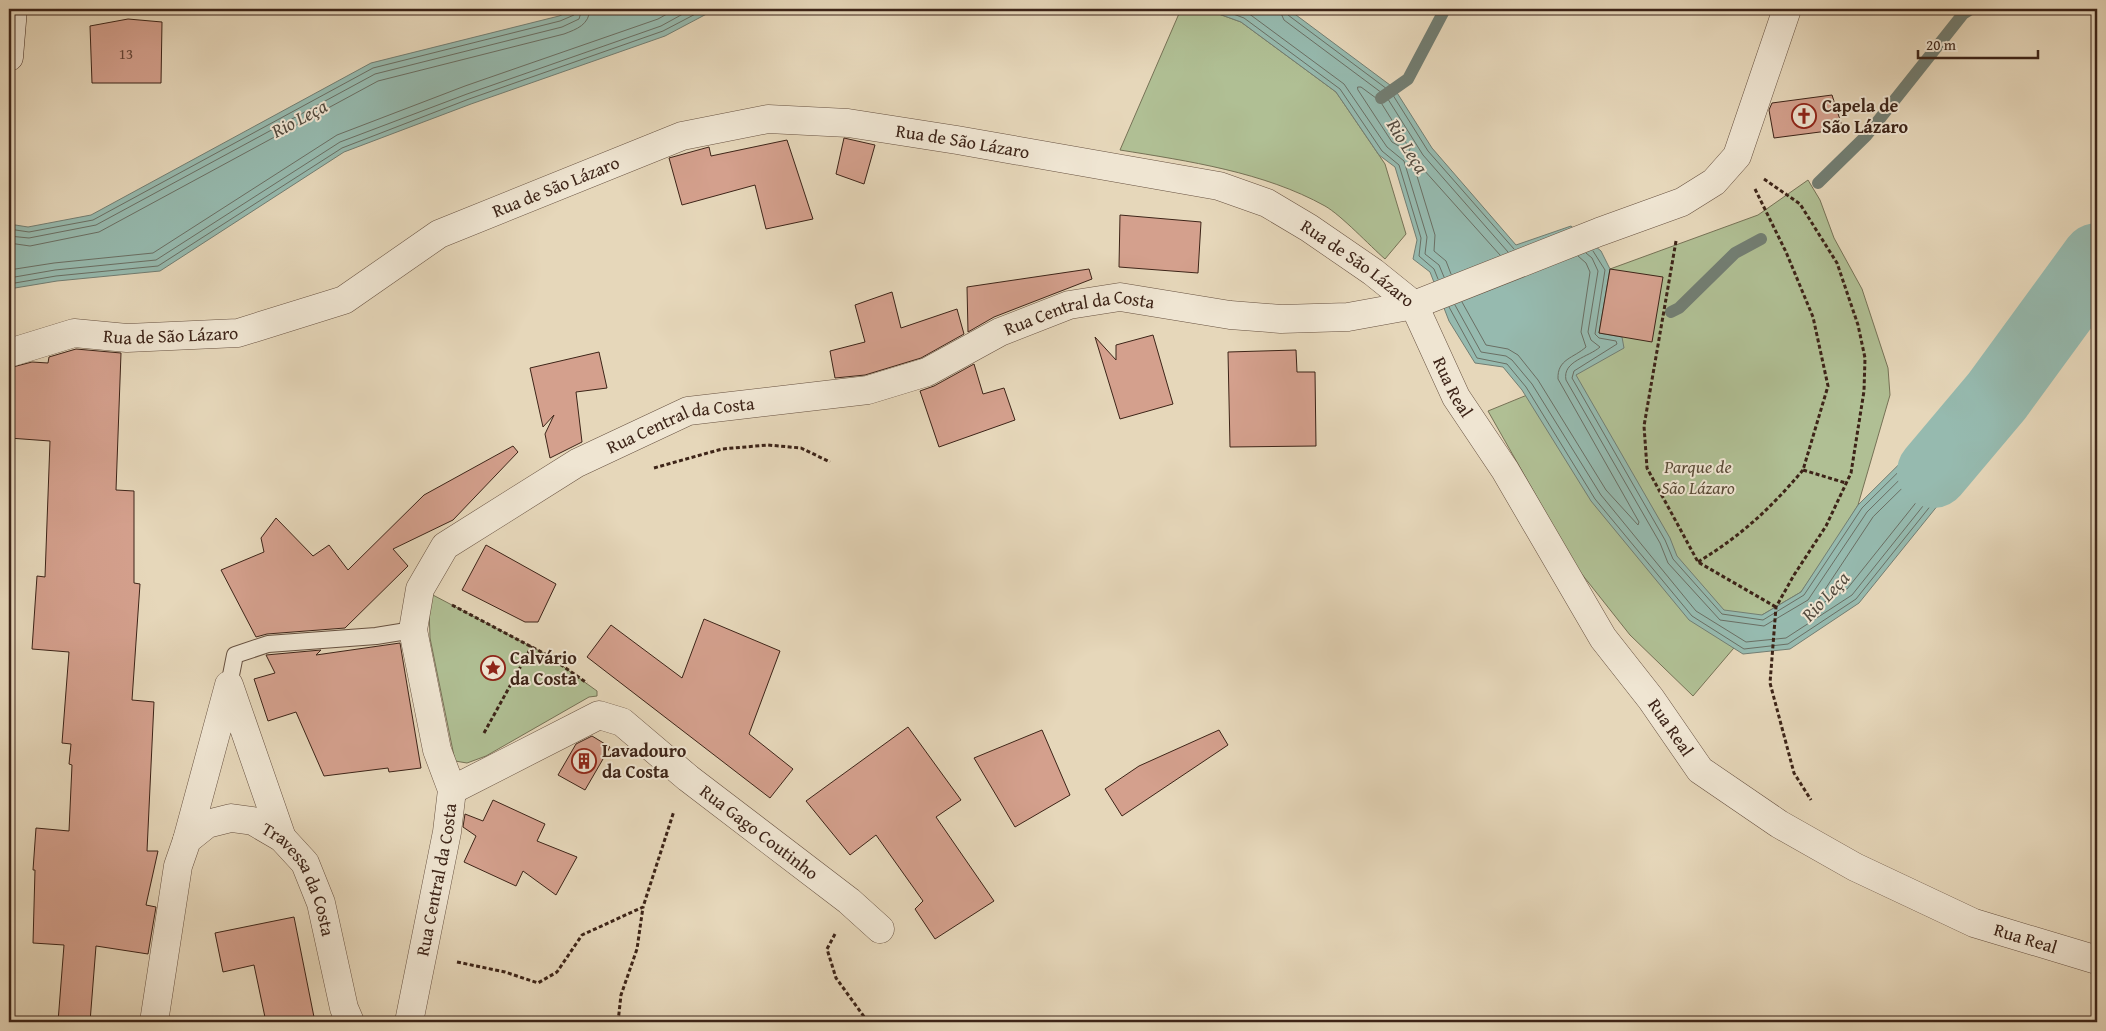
<svg xmlns="http://www.w3.org/2000/svg" width="2106" height="1031" viewBox="0 0 2106 1031" font-family="'Gentium Book Plus',serif">
<style>
.green{fill:#b0bf94;stroke:#767256}
.water{fill:#96baaf;stroke:#727e73}
.lines{fill:none;stroke-linecap:round;stroke-linejoin:round}
.shore{stroke:#6a6f64;stroke-width:1}
.stream{stroke:#727e73;stroke-width:12}
.river{stroke:#96baaf;stroke-width:72}
.building{fill:#d4a08d;stroke:#3d2418}
.lane-casing{stroke:#675140;stroke-width:18}
.street-casing{stroke:#675140;stroke-width:29}
.secondary-casing{stroke:#3d2418;stroke-width:29}
.path{stroke:#3d2418;stroke-width:3;stroke-dasharray:4 2.5;stroke-linecap:butt}
.lane{stroke:#efe5d2;stroke-width:16}
.street{stroke:#efe5d2;stroke-width:28}
.secondary{stroke:#efe5d2;stroke-width:28}
.labels{text-anchor:middle;stroke-width:4;stroke-linejoin:round;paint-order:stroke}
.number-label{font-size:15px;fill:#634335}
.poi-label{font-size:18px;font-weight:bold;fill:#3d2418;stroke:#efe5d2;text-anchor:start}
.street-label{font-size:18px;fill:#3d2418;stroke:#efe5d2}
.park-label{font-size:18px;font-style:italic;fill:#5a4b37;stroke:#efe5d2}
.water-label{font-size:19px;font-style:italic;fill:#534a3e;stroke:#efe5d2}
</style>
<rect width="100%" height="100%" fill="#e6d7ba"/>
<filter id="stains"><feTurbulence type="fractalNoise" baseFrequency=".004" numOctaves="4"/><feColorMatrix values="0 0 0 0 .2 0 0 0 0 .09 0 0 0 0 .02 0 0 0 .5 -.17"/></filter>
<radialGradient id="worn" r=".72"><stop offset=".6" stop-color="#630" stop-opacity="0"/><stop offset="1" stop-color="#630" stop-opacity=".3"/></radialGradient>
<g class="green">
<path d="M1181,9H1205L1241,22L1336,92L1385,164L1406,234L1385,259C1370,246 1341,215 1325,206C1264,172 1188,161 1120,150Z"/>
<polygon points="1808,180 1820,200 1834,238 1862,289 1888,368 1890,395 1858,505 1838,538 1801,592 1762,615 1693,696 1630,635 1577,568 1488,411 1576,375 1599,333 1610,269 1758,215"/>
<polygon points="431,594 547,655 597,691 597,696 589,697 486,756 467,763 455,761 430,638 429,608"/>
</g>
<g class="water">
<polygon points="576,9 716,9 665,36 471,104 344,152 160,271 57,281 9,289 9,224 28,227 91,215 371,63 559,16"/>
<polygon points="1205,9 1288,9 1394,88 1432,148 1516,245 1571,226 1601,251 1610,269 1599,333 1622,337 1624,348 1576,375 1670,538 1677,556 1724,610 1762,615 1801,592 1858,505 1977,387 2018,406 1859,603 1790,649 1743,654 1689,620 1591,501 1522,390 1503,367 1475,363 1449,321 1430,272 1413,259 1417,240 1395,167 1379,155 1336,92 1241,22"/>
</g>
<g class="lines">
<g class="shore">
<polyline points="1220,9 1244,18 1340,89 1382,151 1399,165 1421,238 1419,256 1434,269 1438,279"/>
<polyline points="1238,9 1248,13 1344,84 1387,147 1404,161 1427,237 1425,254 1439,265 1444,277"/>
<polyline points="1279,9 1284,20 1386,96 1423,155 1508,252"/>
<polyline points="1286,9 1288,15 1391,92 1428,151 1514,249"/>
<polygon points="1358,87 1361,87 1380,101 1410,149 1409,152 1392,142 1358,90"/>
<polyline points="9,229 29,232 93,220 373,68 560,21 574,15 576,9"/>
<polyline points="9,236 29,238 96,225 375,74 562,27 579,19 582,9"/>
<path d="M9,243L30,246L99,232L378,81L564,34C577,29 589,25 590,9"/>
<polyline points="9,270 54,263 153,253 337,135 465,86 658,19 676,9"/>
<polyline points="1451,274 1446,261 1434,251 1435,235 1413,163 1415,160 1500,255"/>
<polyline points="9,278 55,270 156,260 340,142 467,94 661,26 692,9"/>
<polyline points="9,284 56,276 158,266 342,148 469,99 663,31 705,9"/>
<path d="M1462,302L1486,345L1508,349L1518,355L1538,380L1606,490L1638,525L1639,522L1558,379C1557,359 1574,358 1586,347L1581,332L1590,272L1586,263L1578,256"/>
<path d="M1455,305L1481,352L1506,356L1512,360L1532,384L1601,495L1696,611L1746,642L1786,638L1852,595L1998,412L1997,409L1978,402L1867,512L1808,600L1764,626L1720,620L1668,563L1660,543L1566,380C1562,361 1589,357 1600,347L1591,340L1588,332L1598,271L1592,258L1586,253"/>
<polyline points="1449,307 1477,358 1507,364 1526,387 1595,499 1692,616 1744,649 1788,644 1856,599 2008,409 2007,406 1977,394 1862,508 1804,595 1763,620 1722,614 1673,559 1665,540 1572,378 1574,371 1617,344 1616,341 1599,338 1595,334 1605,270 1593,251"/>
<polygon points="1982,410 1986,412 1986,415 1847,589 1816,607 1816,603 1873,517"/>
</g>
<g class="stream">
<polyline points="1381,98 1408,79 1445,9"/>
<polyline points="1818,183 1866,136 1963,14 1971,9"/>
<polyline points="1671,312 1679,308 1735,253 1761,239"/>
</g>
<polyline class="river" points="1933,472 1997,396 2097,259"/>
</g>
<g class="building">
<polygon points="128,19 162,22 161,83 92,83 90,26"/>
<polygon points="1832,95 1843,129 1774,138 1769,110 1772,103"/>
<polygon points="844,138 875,145 864,184 836,174"/>
<polygon points="787,140 813,219 766,229 755,185 682,205 669,158 709,147 711,156"/>
<polygon points="1120,215 1201,222 1198,273 1119,267"/>
<polygon points="1089,269 1092,279 994,317 968,332 967,287"/>
<polygon points="1610,269 1663,277 1652,342 1599,333"/>
<polygon points="892,292 901,328 957,309 964,334 921,358 865,375 835,378 830,351 865,342 855,305"/>
<polygon points="1153,335 1173,404 1120,419 1095,337 1116,360 1116,345"/>
<polygon points="76,349 121,353 116,490 134,491 134,583 140,584 132,700 154,702 147,851 158,851 146,905 156,907 148,954 96,946 90,1022 58,1022 64,945 33,943 35,870 33,870 36,828 69,831 72,765 69,764 71,744 62,743 69,652 32,649 37,576 45,577 50,441 9,438 9,368 32,362 48,363 49,357"/>
<polygon points="1296,350 1297,372 1315,372 1316,446 1230,447 1228,352"/>
<polygon points="599,352 607,388 576,392 582,442 550,458 545,434 554,415 543,427 530,368"/>
<polygon points="974,364 983,394 1004,388 1015,420 939,447 920,391 934,386"/>
<polygon points="513,446 518,452 453,520 393,549 408,566 345,628 267,634 256,637 221,570 264,552 261,538 276,518 313,556 329,545 348,570 424,495"/>
<polygon points="486,545 556,584 538,622 525,622 462,590"/>
<polygon points="704,619 780,651 749,734 793,769 770,798 587,657 611,625 682,678"/>
<polygon points="400,643 421,768 389,772 388,768 324,776 296,712 268,721 254,679 275,673 266,655 321,650 316,655"/>
<polygon points="908,727 961,800 936,817 994,901 935,939 915,909 923,901 876,835 850,855 806,801"/>
<polygon points="1042,730 1070,795 1015,827 974,758"/>
<polygon points="1219,730 1228,745 1122,816 1105,789 1139,766"/>
<polygon points="592,736 610,747 585,790 558,775 576,744"/>
<polygon points="493,800 545,824 537,841 577,857 556,895 523,871 516,886 464,862 476,836 463,827 465,814 483,821"/>
<polygon points="294,917 315,1022 266,1022 254,965 223,972 215,933"/>
</g>
<g class="lines">
<defs>
<polyline id="lane" points="229,685 235,655 268,644 376,636 413,630"/>
<g id="street">
<path id="s1" d="M9,353L74,333L127,338L238,333L344,300L439,234L682,136L768,119L848,123L957,140L1219,186L1267,203L1309,228L1373,272L1414,305L1456,397L1505,470L1603,638L1651,699L1700,770L1779,824L1855,867L1974,923L2097,960"/>
<path id="s2" d="M452,790L599,715L622,722L688,778L849,901L880,929"/>
<polyline points="187,840 229,685 282,838"/>
<path id="s3" d="M154,1022L178,866L187,840L207,824L231,818L253,821L282,838L305,863L321,903L344,1008L350,1022"/>
<path id="s4" d="M409,1022L447,832L452,790L437,750L413,630L420,589L445,546L577,463L688,411L868,390L927,372L1000,332L1069,305L1120,297L1230,315L1281,319L1348,317L1414,305L1599,232L1682,202L1714,182L1737,156L1787,9"/>
</g>
<polyline id="secondary" points="9,57 13,9"/>
</defs>
<use href="#lane" class="lane-casing"/>
<use href="#street" class="street-casing"/>
<use href="#secondary" class="secondary-casing"/>
<g class="path">
<polyline points="1764,179 1800,204 1837,263 1858,325 1865,358 1864,391 1851,473 1826,526 1794,575 1776,607 1770,683 1794,773 1811,800"/>
<polyline points="1755,189 1786,252 1813,317 1828,386 1803,470 1846,483"/>
<polyline points="1676,241 1644,426 1647,468 1698,562 1776,607"/>
<polyline points="654,468 722,449 768,445 801,448 830,462"/>
<path d="M1698,562C1742,535 1770,509 1803,470"/>
<polyline points="452,605 547,655 587,683"/>
<polyline points="484,733 532,646"/>
<polyline points="835,934 827,949 836,978 868,1022"/>
<polyline points="457,962 505,972 538,983 557,972 582,935 643,907 674,811"/>
<polyline points="618,1022 621,995 637,949 643,907"/>
</g>
<use href="#lane" class="lane"/>
<use href="#street" class="street"/>
<use href="#secondary" class="secondary"/>
</g>
<defs>
<symbol id="church-ring" viewBox="-11 -11 22 22"><circle r="9.5" fill="#efe5d2" stroke="#8f2418" stroke-width="1.5"/><path d="M-1.2-6h2.4v3.5h3.3v2.4h-3.3V6h-2.4V-.1h-3.3v-2.4h3.3Z" fill="#8f2418"/></symbol>
<symbol id="sight-ring" viewBox="-11 -11 22 22"><circle r="9.5" fill="#efe5d2" stroke="#8f2418" stroke-width="1.5"/><path d="M0-6L1.8-2.2L6-1.7L2.9 1.2L3.7 5.4L0 3.3L-3.7 5.4L-2.9 1.2L-6-1.7L-1.8-2.2Z" fill="#8f2418"/></symbol>
<symbol id="building-ring" viewBox="-11 -11 22 22"><circle r="9.5" fill="#efe5d2" stroke="#8f2418" stroke-width="1.5"/><path d="M-4-6H4V6H1V3H-1V6H-4ZM-2.5-4.3h1.7v1.8h-1.7ZM.8-4.3h1.7v1.8H.8ZM-2.5-1h1.7V.8h-1.7ZM.8-1h1.7V.8H.8Z" fill="#8f2418"/></symbol>
</defs>
<g fill-rule="evenodd">
<use href="#church-ring" x="1790" y="102" width="28" height="28"/>
<use href="#sight-ring" x="479" y="654" width="28" height="28"/>
<use href="#building-ring" x="570" y="747" width="28" height="28"/>
</g>
<g class="labels">
<g class="number-label">
<text x="126" y="59">13</text>
</g>
<g class="poi-label">
<text x="1822" y="112">Capela de<tspan x="1822" dy="21">São Lázaro</tspan></text>
<text x="510" y="664">Calvário<tspan x="510" dy="21">da Costa</tspan></text>
<text x="602" y="757">Lavadouro<tspan x="602" dy="21">da Costa</tspan></text>
</g>
<g class="street-label">
<text dy="6" stroke="none"><textPath href="#s1" startOffset="1005">Rua de São Lázaro</textPath></text>
<text dy="6" stroke="none"><textPath href="#s1" startOffset="585">Rua de São Lázaro</textPath></text>
<text dy="6" stroke="none"><textPath href="#s1" startOffset="1425">Rua de São Lázaro</textPath></text>
<text dy="6" stroke="none"><textPath href="#s4" startOffset="1180">Rua Central da Costa</textPath></text>
<text dy="6" stroke="none"><textPath href="#s1" startOffset="165">Rua de São Lázaro</textPath></text>
<text dy="6" stroke="none"><textPath href="#s1" startOffset="1586">Rua Real</textPath></text>
<text dy="6" stroke="none"><textPath href="#s4" startOffset="760">Rua Central da Costa</textPath></text>
<text dy="6" stroke="none"><textPath href="#s1" startOffset="1991">Rua Real</textPath></text>
<text dy="6" stroke="none"><textPath href="#s2" startOffset="365">Rua Gago Coutinho</textPath></text>
<text dy="6" stroke="none"><textPath href="#s4" startOffset="145">Rua Central da Costa</textPath></text>
<text dy="6" stroke="none"><textPath href="#s3" startOffset="336">Travessa da Costa</textPath></text>
<text dy="6" stroke="none"><textPath href="#s1" startOffset="2411">Rua Real</textPath></text>
</g>
<g class="park-label">
<text x="1698" y="473">Parque de<tspan x="1698" dy="21">São Lázaro</tspan></text>
</g>
<g class="water-label">
<text transform="translate(299 118) rotate(-28)" y="7">Rio Leça</text>
<text transform="translate(1408 146) rotate(58)" y="7">Rio Leça</text>
<text transform="translate(1825 596) rotate(-47)" y="7">Rio Leça</text>
</g>
</g>
<rect width="2106" height="1031" fill="none" stroke="#e6d7ba" stroke-width="30"/>
<rect x="10" y="10" width="2086" height="1011" fill="none" stroke="#3d2418" stroke-width="2.5"/>
<rect x="15" y="15" width="2076" height="1001" fill="none" stroke="#3d2418"/>
<path d="M1918 50v8h120v-8" fill="none" stroke="#3d2418" stroke-width="2.5"/>
<text x="1926" y="50" font-size="15" fill="#3d2418" stroke="#efe5d2" stroke-width="4" paint-order="stroke">20 m</text>
<rect width="100%" height="100%" filter="url(#stains)"/>
<rect width="100%" height="100%" fill="url(#worn)"/>
</svg>
